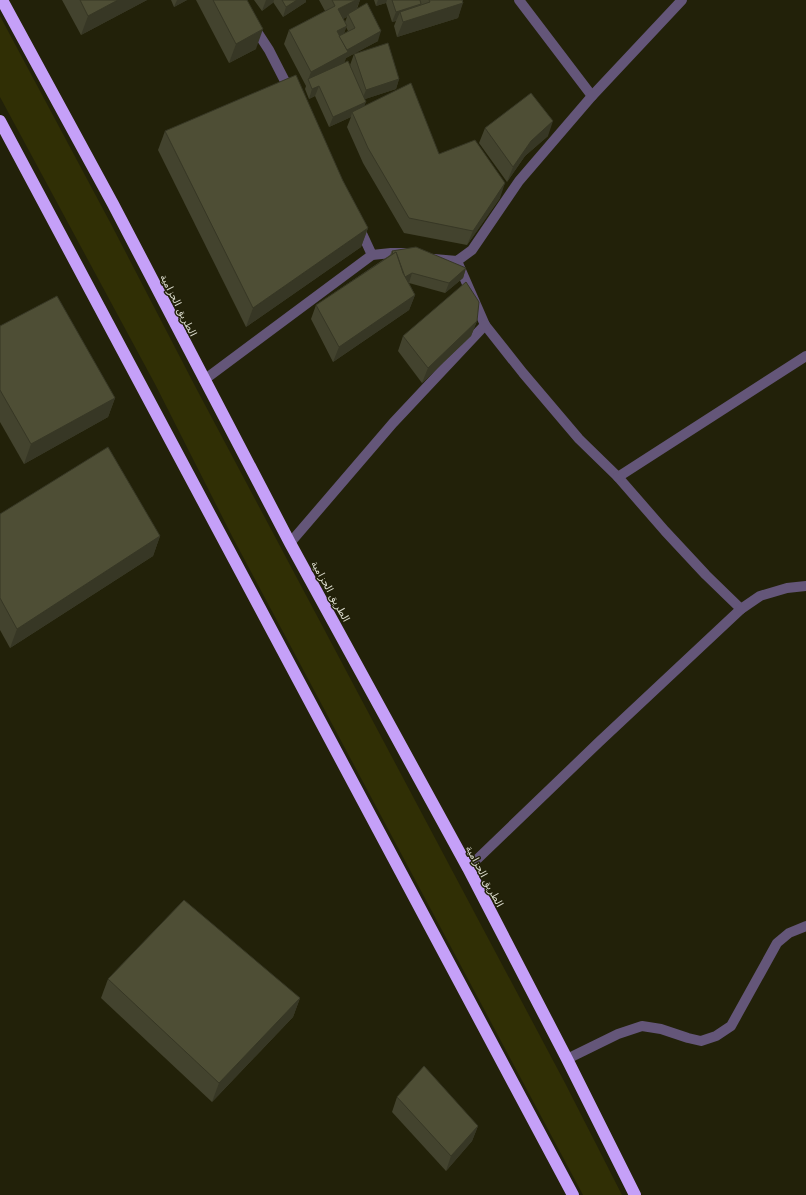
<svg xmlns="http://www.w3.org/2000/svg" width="806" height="1195" viewBox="0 0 806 1195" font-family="'DejaVu Sans',Vazirmatn,sans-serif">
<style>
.green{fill:#302f05}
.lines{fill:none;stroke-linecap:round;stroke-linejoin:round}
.street{stroke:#645679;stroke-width:10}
.highway{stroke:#c5a0f8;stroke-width:12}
.wall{fill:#43432e;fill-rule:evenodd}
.shaded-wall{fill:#373725}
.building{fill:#4e4e35;stroke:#373725}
.labels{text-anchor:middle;stroke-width:3;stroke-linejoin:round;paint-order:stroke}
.street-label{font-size:10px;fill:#dbdbcd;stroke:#222109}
</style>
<rect width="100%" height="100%" fill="#222109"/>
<polygon class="green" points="0,16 111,224 195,386 565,1083 622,1195 583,1195 233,538 155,384 0,97"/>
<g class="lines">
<g class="street">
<polyline points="519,0 592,96"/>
<polyline points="254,27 269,50 290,91"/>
<polyline points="359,227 372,255"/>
<polyline points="434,259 457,261 472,250 519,181 592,96 682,0"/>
<polyline points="457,261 485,325 523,373 579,439 618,477 665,531 706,575 741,609 599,742 468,868"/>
<polyline points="204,380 372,255 391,253 405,253"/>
<polyline points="618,477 806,356"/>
<polyline points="290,543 393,423 485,325"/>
<polyline points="741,609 760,596 787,588 806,586"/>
<polyline points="567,1059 618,1034 642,1026 661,1029 688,1038 701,1041 716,1036 731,1026 777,943 789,933 806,926"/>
</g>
<g class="highway">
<polyline points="2,0 113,204 290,543 468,868 567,1059 635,1195"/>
<polyline points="0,121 573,1195"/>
</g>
</g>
<g class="wall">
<polygon points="62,0 147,0 81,35"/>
<polygon points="171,0 187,0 174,7"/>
<polygon points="196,0 247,0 256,49 229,63"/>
<polygon points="254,0 306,0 306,2 283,17 273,2 262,11"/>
<path d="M319,0H360L357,9L378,41L346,58L344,63L353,73L350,65L354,54L399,79L396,89L365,99L364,106L439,154L500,198L467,245L404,233L363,163L347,127L351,117L329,127L315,96L309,99L305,89L306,86L284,44L289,30L325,11ZM347,17L345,22L343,19ZM346,27L348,31L344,34Z"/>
<polygon points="374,0 463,0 458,18 397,37 394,26 396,21 392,22 386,3 376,6"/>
<polygon points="485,128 548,136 525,156 507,182 479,143"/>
<polygon points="165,131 343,181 368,228 361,247 246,327 158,150"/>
<polygon points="392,251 466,268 463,278 445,293 409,283 415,295 409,310 333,362 311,319 316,305 390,255"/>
<polygon points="477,321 471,336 422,383 398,351 403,336"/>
<polygon points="0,326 115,398 108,417 24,464 0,422"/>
<polygon points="0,514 160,536 153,556 10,648 0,630"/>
<polygon points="108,979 300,998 293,1017 212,1102 101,998"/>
<polygon points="397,1097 478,1126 472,1141 446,1171 392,1112"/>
</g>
<g class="shaded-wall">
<polygon points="118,0 147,0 81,35 88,16"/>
<polygon points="177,0 187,0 174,7"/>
<polygon points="266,0 274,0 273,3 262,11"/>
<polygon points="297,0 306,0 306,2 283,17 286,7"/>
<polygon points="356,0 360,0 355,12 348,14 347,17 332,24 338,9"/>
<polygon points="378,0 387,0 386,3 376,6"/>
<polygon points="463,3 458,18 397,37 403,22"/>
<polygon points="421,4 400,12 396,21 392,22 396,12"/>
<polygon points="347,26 341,40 337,31"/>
<polygon points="263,29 256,49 229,63 236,44"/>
<polygon points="381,31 378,41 346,58 343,67 308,80 311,72 346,50"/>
<polygon points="399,79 396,89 362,100 366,90"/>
<polygon points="319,86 315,96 309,99 312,89"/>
<polygon points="366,102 362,112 352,112 351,117 329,127 333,117"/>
<polygon points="553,121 548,136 525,156 507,182 513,167 531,141"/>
<polygon points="505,183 500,198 467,245 473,231"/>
<polygon points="368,228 361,247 246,327 253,308"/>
<polygon points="466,268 463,278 445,293 449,283"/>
<polygon points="412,273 409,283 402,278"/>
<polygon points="415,295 409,310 333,362 339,347"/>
<polygon points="477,321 471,336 422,383 428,368"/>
<polygon points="115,398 108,417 24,464 31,444"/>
<polygon points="160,536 153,556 10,648 17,629"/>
<polygon points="300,998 293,1017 212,1102 219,1083"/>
<polygon points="478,1126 472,1141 446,1171 451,1156"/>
</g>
<g class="building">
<polygon points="80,0 118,0 88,16"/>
<polygon points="213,0 247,0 263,29 236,44"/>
<polygon points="282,0 297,0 286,7"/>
<polygon points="332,0 356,0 338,9 347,26 337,31 348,52 311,72 289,30 335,6"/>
<polygon points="392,0 420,0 421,4 396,12"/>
<polygon points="429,0 462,0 463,3 403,22 400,12 430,2"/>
<polygon points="367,3 381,31 347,50 339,36 355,28 348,14"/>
<polygon points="388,43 399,79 366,90 354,54"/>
<polygon points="348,61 366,102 333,117 319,86 312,89 308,79"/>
<polygon points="296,75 343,181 368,228 253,308 165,131"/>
<polygon points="411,83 439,154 475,140 505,183 473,231 409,218 368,148 352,112"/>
<polygon points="531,93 553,121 531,141 513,167 485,128"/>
<polygon points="416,247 466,268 449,283 412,273 405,277 396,252 393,254 392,251"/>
<polygon points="396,252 403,273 415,295 339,347 316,305"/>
<polygon points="466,282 479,302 477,321 428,368 403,336"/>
<polygon points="57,296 115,398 31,444 0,390 0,326"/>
<polygon points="108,447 160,536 17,629 0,598 0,514"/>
<polygon points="184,900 300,998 219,1083 108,979"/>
<polygon points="424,1066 478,1126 451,1156 397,1097"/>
</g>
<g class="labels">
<g class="street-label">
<text transform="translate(179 305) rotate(63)" y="4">الطريق الحزامية</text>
<text transform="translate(331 591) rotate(61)" y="4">الطريق الحزامية</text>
<text transform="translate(485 876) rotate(62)" y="4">الطريق الحزامية</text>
</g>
</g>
</svg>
